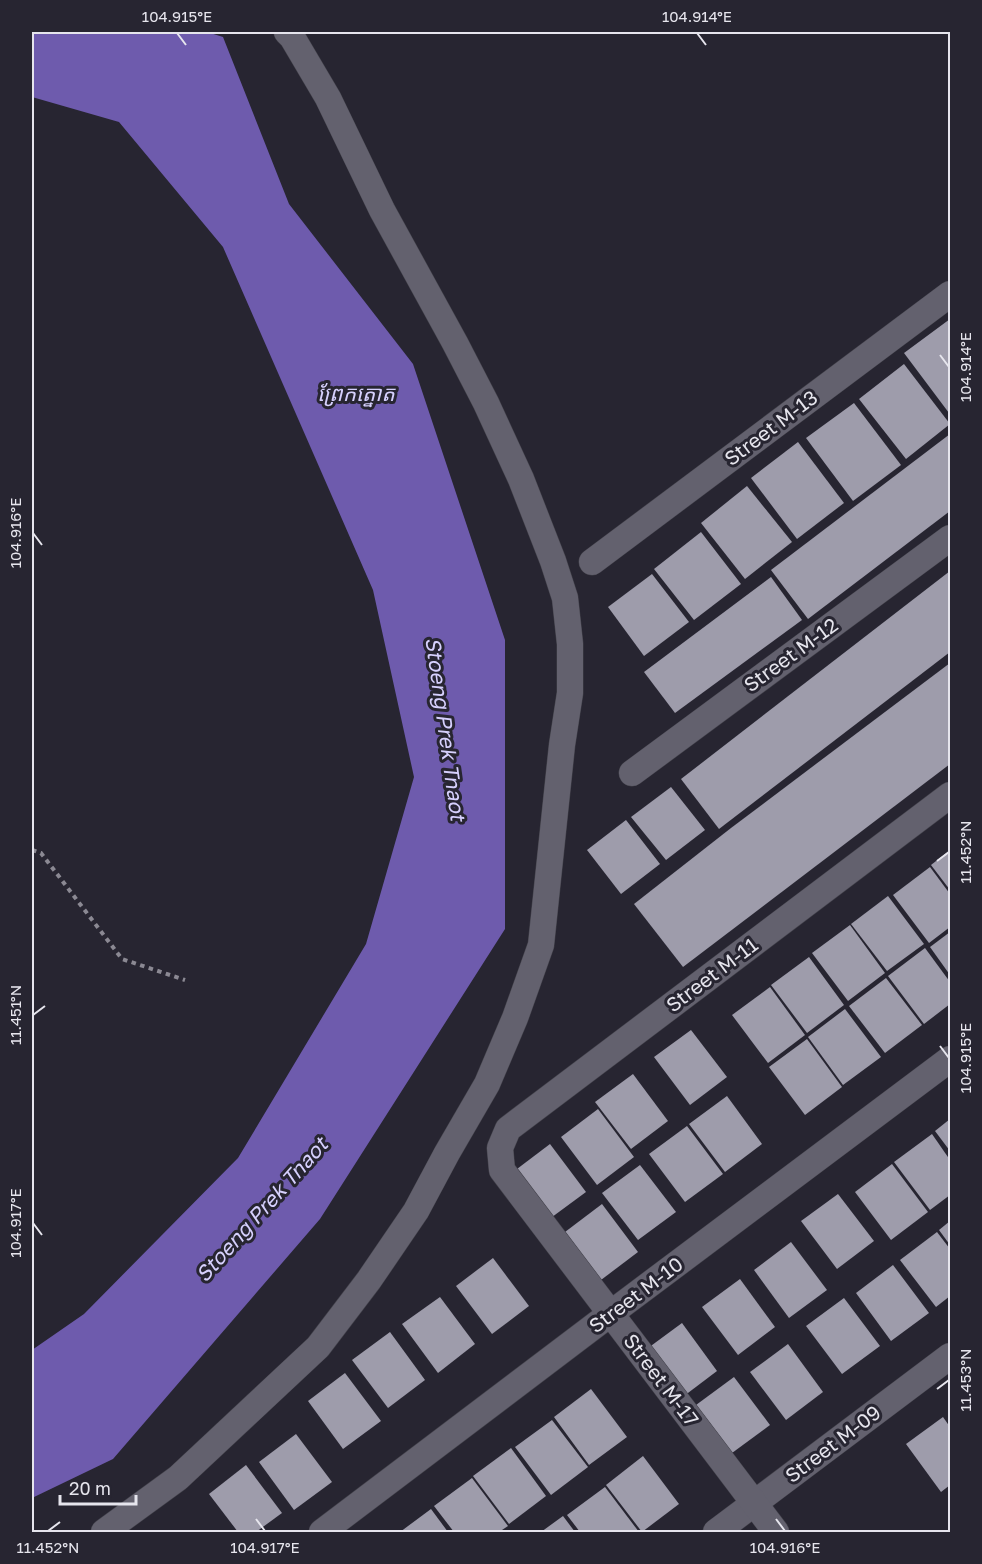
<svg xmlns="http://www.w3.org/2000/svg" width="982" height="1564" viewBox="0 0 982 1564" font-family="'Golos Text','Noto Sans Khmer',sans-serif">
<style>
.water{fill:#6e5bad}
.building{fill:#9e9cab}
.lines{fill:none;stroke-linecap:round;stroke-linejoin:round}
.street-casing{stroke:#43424b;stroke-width:27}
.path{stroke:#8b8993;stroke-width:4;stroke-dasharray:4.5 4.5;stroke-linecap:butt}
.street{stroke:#63616e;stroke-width:26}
.ticks{fill:none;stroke:#e6e5ed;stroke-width:2}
.labels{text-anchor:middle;stroke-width:6;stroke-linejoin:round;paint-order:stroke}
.street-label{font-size:20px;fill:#e6e5ed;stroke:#272531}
.water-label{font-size:21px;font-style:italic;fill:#d6d0fd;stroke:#272531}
.neatline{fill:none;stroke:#e6e5ed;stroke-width:2}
.ticks-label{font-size:15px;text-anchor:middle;fill:#e6e5ed}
</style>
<rect width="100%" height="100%" fill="#272531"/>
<polygon class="water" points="32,32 207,32 223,37 289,204 413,364 505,640 505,929 320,1219 113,1459 32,1498 32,1350 84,1314 238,1158 366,944 414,777 373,590 223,247 119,122 32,97"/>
<g class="building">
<polygon points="950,319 950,412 949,413 904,353"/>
<polygon points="904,364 950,424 906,459 859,399"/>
<polygon points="854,403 901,465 853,501 806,438"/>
<polygon points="950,434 950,511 808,619 771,570"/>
<polygon points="798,442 844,503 797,539 751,478"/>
<polygon points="747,486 792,542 745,579 701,523"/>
<polygon points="701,532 741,584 694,620 654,569"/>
<polygon points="950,571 950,652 719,829 681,779"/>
<polygon points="652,574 689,622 644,656 608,607"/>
<polygon points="771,577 802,620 675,713 644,672"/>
<polygon points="950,663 950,764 683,967 634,904 731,828"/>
<polygon points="671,787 705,830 666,860 631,817"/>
<polygon points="626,820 660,864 621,894 587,850"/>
<polygon points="950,850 950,890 931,865"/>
<polygon points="930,867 950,894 950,927 929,943 893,895"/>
<polygon points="888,896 924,944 887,971 851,924"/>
<polygon points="850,925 885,973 848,1001 812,953"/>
<polygon points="950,932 950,975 930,947"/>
<polygon points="925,948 950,982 950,1004 924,1024 888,976"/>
<polygon points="809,957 844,1005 807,1033 771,985"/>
<polygon points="886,978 922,1025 885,1053 849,1006"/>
<polygon points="770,987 805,1035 768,1063 732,1015"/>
<polygon points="845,1009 881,1057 843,1085 808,1037"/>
<polygon points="691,1030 727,1077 690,1105 654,1057"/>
<polygon points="807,1039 842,1087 805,1115 769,1067"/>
<polygon points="633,1074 668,1121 631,1149 595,1102"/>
<polygon points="727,1096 762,1144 725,1172 689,1124"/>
<polygon points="598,1109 634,1157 597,1185 561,1137"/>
<polygon points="950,1119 950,1151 935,1131"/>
<polygon points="687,1126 723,1174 685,1202 649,1154"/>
<polygon points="932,1134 950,1160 950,1195 930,1210 894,1162"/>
<polygon points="550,1144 586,1192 548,1220 513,1172"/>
<polygon points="892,1164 928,1212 891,1240 855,1192"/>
<polygon points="640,1165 676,1212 638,1240 602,1193"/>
<polygon points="838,1194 874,1241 837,1269 801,1221"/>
<polygon points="602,1204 638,1252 601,1280 565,1232"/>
<polygon points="950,1221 950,1245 939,1230"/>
<polygon points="937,1232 950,1249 950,1296 936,1307 900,1260"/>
<polygon points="791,1242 827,1290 789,1318 754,1270"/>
<polygon points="493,1258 529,1306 492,1334 456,1286"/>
<polygon points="893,1265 929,1313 891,1341 856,1293"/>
<polygon points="740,1279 775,1327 738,1355 702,1307"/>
<polygon points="440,1297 475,1344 438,1373 402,1324"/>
<polygon points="844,1298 880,1346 842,1374 806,1326"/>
<polygon points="682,1323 717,1371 680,1399 644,1351"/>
<polygon points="390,1332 425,1380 388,1408 352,1360"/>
<polygon points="788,1344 823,1392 786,1420 750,1372"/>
<polygon points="345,1373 381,1421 343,1449 308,1401"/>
<polygon points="734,1377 770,1425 732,1453 696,1405"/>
<polygon points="591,1389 627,1437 589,1465 554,1417"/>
<polygon points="943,1417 950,1427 950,1485 941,1492 906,1444"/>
<polygon points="552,1420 588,1467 551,1495 515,1447"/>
<polygon points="296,1434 332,1482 294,1510 259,1462"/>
<polygon points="511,1448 546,1496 509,1524 473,1476"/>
<polygon points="643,1456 679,1504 642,1532 606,1485"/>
<polygon points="246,1465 282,1513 256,1532 238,1532 209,1494"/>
<polygon points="472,1478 508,1526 499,1532 454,1532 434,1506"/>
<polygon points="605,1487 639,1532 580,1532 567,1515"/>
<polygon points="431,1509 448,1532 400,1532"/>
<polygon points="563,1516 575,1532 541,1532"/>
</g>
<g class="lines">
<defs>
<g id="street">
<polyline points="592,562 950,294"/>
<polyline points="632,773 950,538"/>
<polyline points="104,1532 178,1478 318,1347 369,1280 416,1211 447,1153 487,1084 515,1018 541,945 562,745 570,693 570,644 565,598 553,561 521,479 486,403 455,343 382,210 328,98 292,37 287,32"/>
<polyline points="322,1532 610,1314 950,1059"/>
<polyline points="716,1532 950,1356"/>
<polyline points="776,1532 502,1170 500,1148 508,1129 950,795"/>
</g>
</defs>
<use href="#street" class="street-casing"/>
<polyline class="path" points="32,850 41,853 122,959 185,980"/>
<use href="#street" class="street"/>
</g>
<path class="ticks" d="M177,33L186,45M697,33L706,45M940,355L949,367M33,533L42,545M937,861L949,852M33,1015L45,1006M940,1046L949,1058M33,1223L42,1235M937,1389L949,1380M256,1519L265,1531M776,1519L785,1531M48,1531L60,1522"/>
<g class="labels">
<g class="street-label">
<text transform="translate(771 428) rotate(-37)" y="7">Street M-13</text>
<text transform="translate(791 655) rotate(-36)" y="7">Street M-12</text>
<text transform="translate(712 975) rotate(-37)" y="7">Street M-11</text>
<text transform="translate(636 1295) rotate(-37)" y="7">Street M-10</text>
<text transform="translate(661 1380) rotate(53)" y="7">Street M-17</text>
<text transform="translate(833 1444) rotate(-37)" y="7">Street M-09</text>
</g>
<g class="water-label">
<text x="356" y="401">ព្រែកត្នោត</text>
<text transform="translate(445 729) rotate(82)" y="7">Stoeng Prek Tnaot</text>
<text transform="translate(262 1210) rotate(-48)" y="7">Stoeng Prek Tnaot</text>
</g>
</g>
<rect width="982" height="1564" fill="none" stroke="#272531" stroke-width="66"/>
<path d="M60 1495v9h76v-9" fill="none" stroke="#e6e5ed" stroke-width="3"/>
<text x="69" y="1495" font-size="18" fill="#e6e5ed" stroke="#272531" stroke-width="4.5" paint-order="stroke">20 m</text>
<rect x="33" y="33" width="916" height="1498" class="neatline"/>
<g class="ticks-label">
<text x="177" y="22">104.915°E</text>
<text x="697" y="22">104.914°E</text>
<text transform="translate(966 367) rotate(-90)" y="5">104.914°E</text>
<text transform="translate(16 533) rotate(-90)" y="5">104.916°E</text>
<text transform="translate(966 852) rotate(-90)" y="5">11.452°N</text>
<text transform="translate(16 1015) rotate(-90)" y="5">11.451°N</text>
<text transform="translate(966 1058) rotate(-90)" y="5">104.915°E</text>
<text transform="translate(16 1223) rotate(-90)" y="5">104.917°E</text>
<text transform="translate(966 1380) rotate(-90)" y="5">11.453°N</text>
<text x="48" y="1553">11.452°N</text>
<text x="265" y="1553">104.917°E</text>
<text x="785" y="1553">104.916°E</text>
</g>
</svg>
